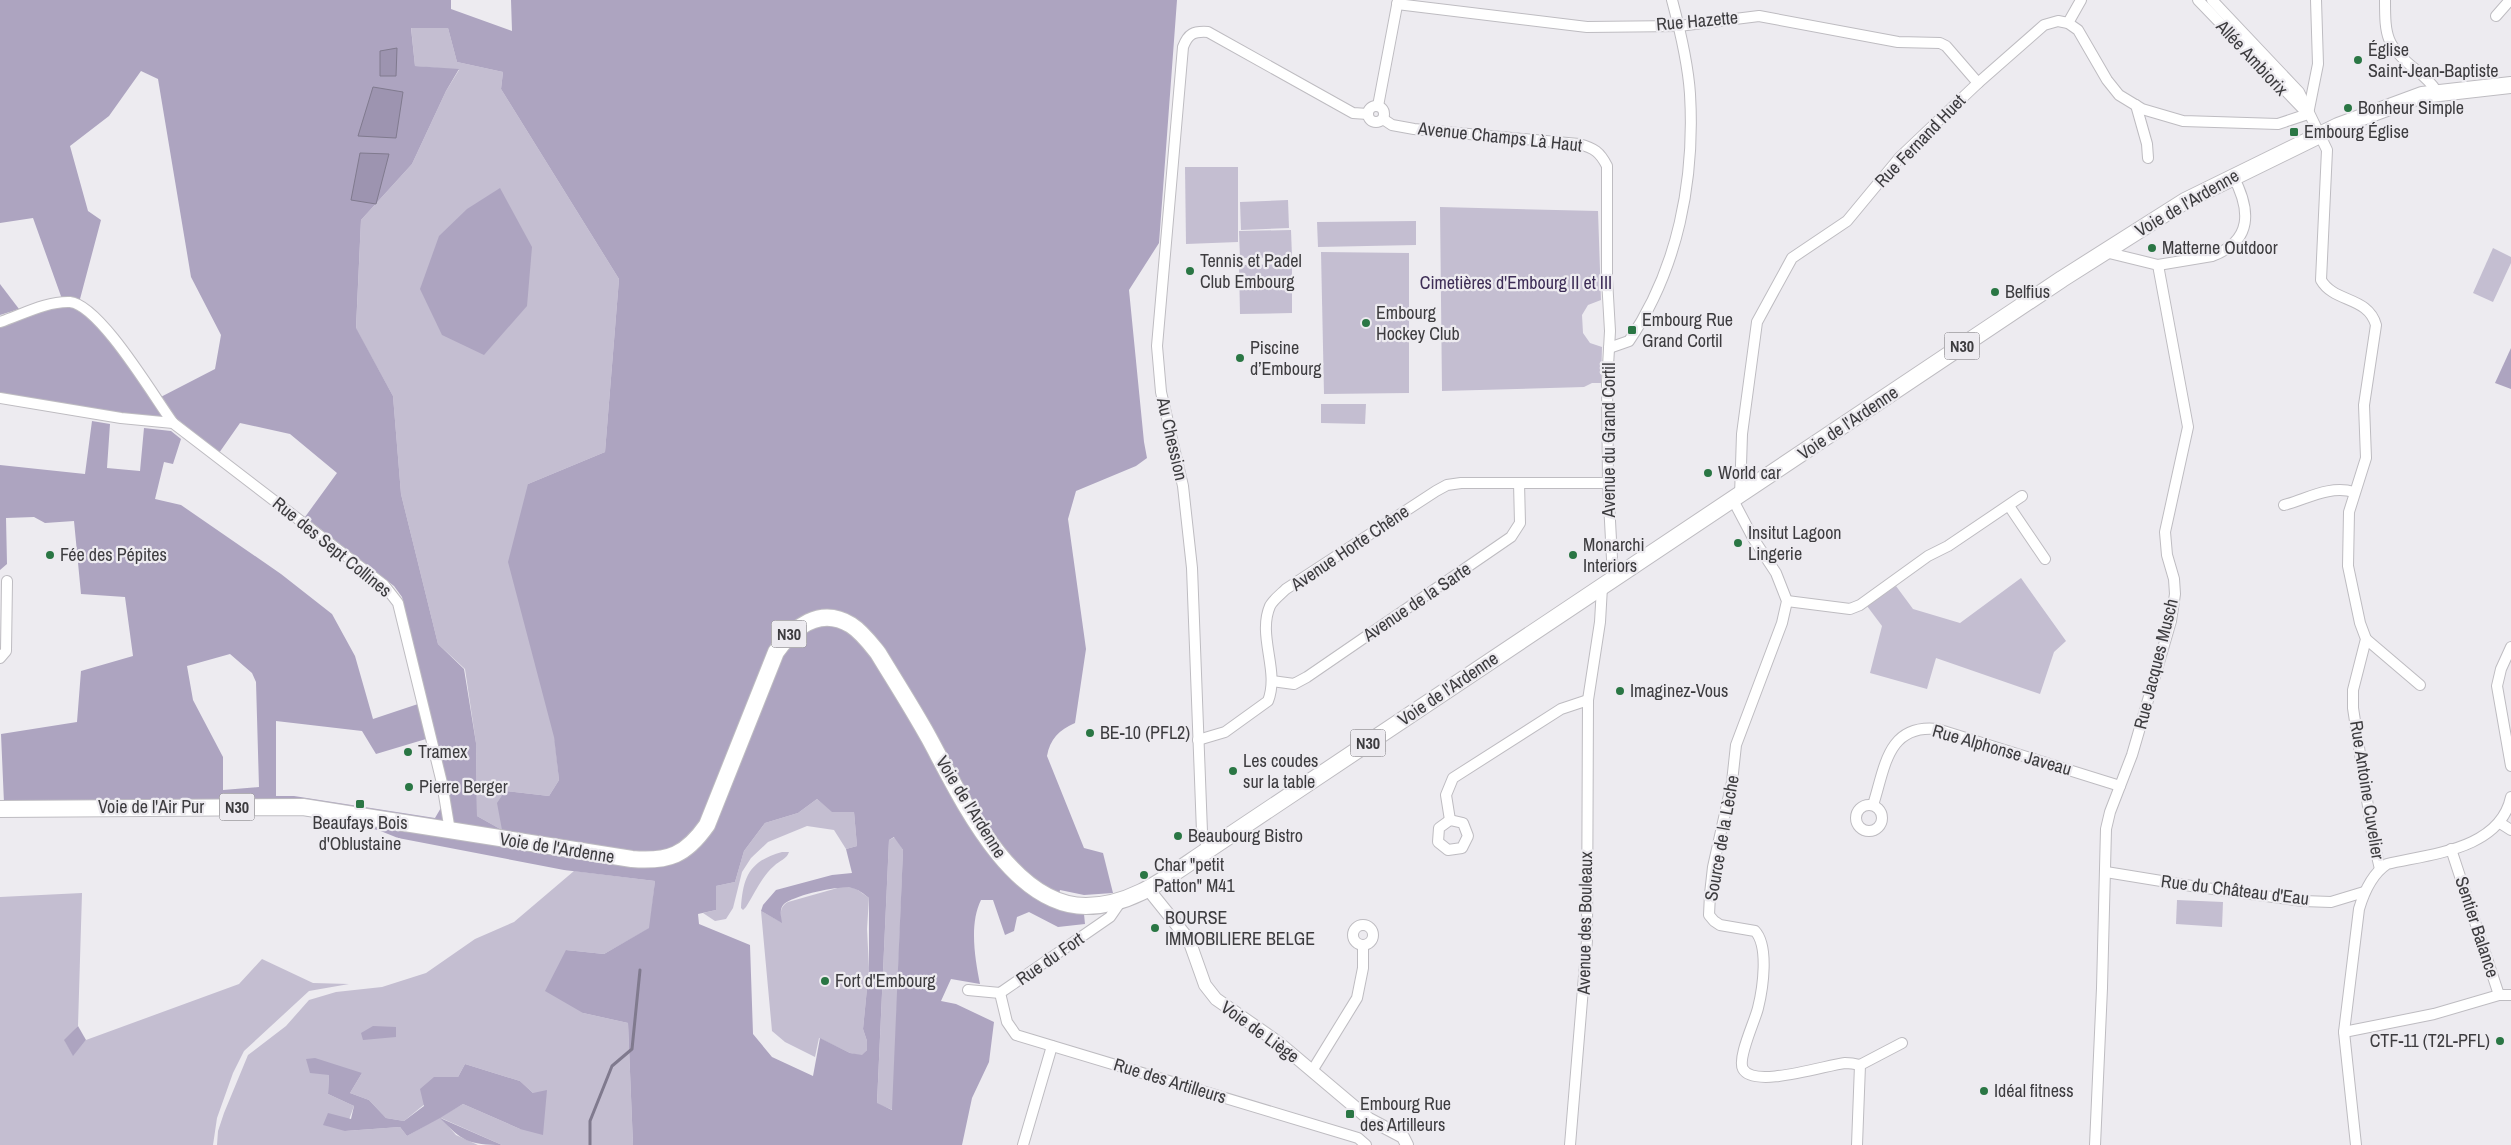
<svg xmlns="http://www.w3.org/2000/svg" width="2511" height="1145" viewBox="0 0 2511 1145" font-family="'Archivo Narrow',sans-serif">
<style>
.green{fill:#c4bed1;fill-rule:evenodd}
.forest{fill:#ada4c0;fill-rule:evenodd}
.water{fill:#9d94b0;stroke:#807a8e}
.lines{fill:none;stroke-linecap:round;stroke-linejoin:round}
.stream{stroke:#807a8e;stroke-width:3}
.minor-casing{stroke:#bebcc1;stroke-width:12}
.tertiary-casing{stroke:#bebcc1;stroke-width:14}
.primary-casing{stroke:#bebcc1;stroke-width:18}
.minor{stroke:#fff;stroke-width:10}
.tertiary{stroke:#fff;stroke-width:12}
.primary{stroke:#fff;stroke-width:16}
.poi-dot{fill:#2a7644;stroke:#edebf0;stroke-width:2}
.labels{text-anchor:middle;stroke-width:4.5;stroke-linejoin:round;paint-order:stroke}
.shield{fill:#edebf0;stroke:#727074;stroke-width:1}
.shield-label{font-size:16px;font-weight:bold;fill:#3d3c3f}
.street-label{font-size:18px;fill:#3d3c3f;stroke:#edebf0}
.poi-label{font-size:18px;fill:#3d3c3f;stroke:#edebf0;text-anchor:start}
.park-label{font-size:18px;fill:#3d2d56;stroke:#edebf0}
</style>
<rect width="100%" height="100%" fill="#edebf0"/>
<g class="green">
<polygon points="411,27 448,28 457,62 503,72 501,89 619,279 605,452 528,484 559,780 549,796 505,791 502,830 477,816 476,743 465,669 438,644 401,494 393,396 356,329 361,220 412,164 446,91 459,70 415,66"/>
<polygon points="1185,167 1238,167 1238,242 1186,244"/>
<polygon points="1288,200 1289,228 1241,230 1240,202"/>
<polygon points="1440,207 1598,211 1601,300 1588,305 1582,315 1583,333 1590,343 1602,347 1601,383 1592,383 1584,387 1442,391"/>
<polygon points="1416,221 1416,245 1318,247 1317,222"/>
<polygon points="1291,230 1292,257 1240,258 1239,231"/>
<polygon points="2493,248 2511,257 2511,263 2493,302 2473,293"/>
<polygon points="1321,252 1409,253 1409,393 1324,394"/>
<polygon points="1292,264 1292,313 1240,314 1239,265"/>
<polygon points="1321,404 1366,404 1365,424 1321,423"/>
<polygon points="2021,578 2066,641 2054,652 2040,694 1936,658 1927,689 1870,673 1882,626 1867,606 1896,586 1913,609 1960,623"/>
<polygon points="817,799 833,812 854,812 857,846 846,849 834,830 807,826 768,842 751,858 742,872 733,908 726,919 715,921 703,913 716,910 716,886 735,882 744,851 765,823 798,813"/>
<polygon points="895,837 903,850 893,1110 877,1104 889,840"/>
<path d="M782,852H789C786,860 780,860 774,866C762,876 755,893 746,907L743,910L741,908C743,876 750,861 782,852Z"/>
<path d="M574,871L655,881L650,928L604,954L566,950L583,1013L628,1023L633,1145H502L441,1118L456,1135L478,1145H217L218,1131L224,1113L248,1055L286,1026L309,1000L336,992L382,987L426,973L475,939L514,922ZM465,1064L520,1081L533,1093L520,1129L463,1104L407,1136L400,1127L345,1131L354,1106L328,1094L329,1075L362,1073L350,1093L369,1100L386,1118L404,1121L458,1077Z"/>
<path d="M841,887L855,888L869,898L867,929L869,968L863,1029L867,1041V1050L862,1056L850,1053L819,1038L815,1057L785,1042L772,1031L761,911L781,922C781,913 779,907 788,902Z"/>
<polygon points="82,893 78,1026 65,1041 73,1055 86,1040 239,984 262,959 313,983 349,984 309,991 244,1051 233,1073 217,1118 213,1145 0,1145 0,897"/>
<polygon points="2177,900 2223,902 2222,927 2176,924"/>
</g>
<g class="forest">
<path d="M0,0H451V9L512,31L511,0H1177L1159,243L1129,290L1144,442L1147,458L1136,466L1076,491L1068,519L1086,649L1075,723C1059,730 1050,739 1047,756L1084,848L1103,853L1113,893L1084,895L1060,890L1056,909L1084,914L1085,924L1058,927L1029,912L1017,917L1014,931L1005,935L993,900H981C969,924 975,959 980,984L951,979L941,1001L956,1004L994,1022L989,1062L972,1098L962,1145H633L628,1023L583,1013L545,991L566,950L604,954L649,928L655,881L564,870L398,838L378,830L300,815L4,803L1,734L77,722L81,671L133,656L125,597L81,594L74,521L45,523L34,517L6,518L7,564L0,570V465L85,474L92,421L110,424L107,468L140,471L144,428L171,431L181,439L173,464L164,462L155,499L181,505L281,574L332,614L355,656L373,719L427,701L402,597L394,586L305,517L337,473L290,434L240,423L219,453L176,418L114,413L0,395V325L50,309L75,306L106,333L153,401L215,369L221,335L191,277L158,79L141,71L109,116L70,146L88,211L101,220L80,299H62L33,218L0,223ZM411,28H448L457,62L503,72L501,89L619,279L605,452L528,484L508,562L554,737L559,780L549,796L505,791L497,803L502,830L477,816L476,743L464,669L438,644L401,494L393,396L356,328L361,220L412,164L446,91L459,69L415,66ZM230,654L252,673L256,682L259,787L223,790V757L193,700L187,666ZM276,721L362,731L376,754L426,739L442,806L435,818L294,796H276ZM817,799L832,812H854L857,846L846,849L852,873L832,875L776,890L763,905L761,911L782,923C781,916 779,909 784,904C795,895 839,885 852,888C858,889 864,894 869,898V968L863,1029L867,1041V1050L862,1055L850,1053L820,1038L813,1076L772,1057L753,1034L750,945L699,924L698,914L716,910V886L735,882L744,851L765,823L798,813ZM894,837L903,850L892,1110L877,1103L889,840Z"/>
<polygon points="500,188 532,247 527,306 484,355 442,335 420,289 439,236 467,209"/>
<polygon points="0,284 19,309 0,315"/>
<polygon points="2511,348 2511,389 2495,383"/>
<polygon points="78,1026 86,1040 73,1056 64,1040"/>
<polygon points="373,1026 396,1027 396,1037 363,1040 361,1033"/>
<path d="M315,1058L362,1073L350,1093L369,1100L386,1118L404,1121L424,1106L420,1089L434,1077H458L465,1064L520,1081L533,1093L547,1090L543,1135L520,1129L463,1104L440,1118L502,1145C469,1145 462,1141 440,1118L407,1136L400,1127L345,1131L323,1125L328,1113L351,1119L354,1106L328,1094L329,1075L310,1073L306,1059Z"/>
</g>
<g class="water">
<polygon points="397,48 396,76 380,76 380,51"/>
<polygon points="373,87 403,92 396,138 358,136"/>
<polygon points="360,153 389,154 376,204 351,200"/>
</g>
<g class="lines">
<polyline class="stream" points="590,1145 590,1121 612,1066 632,1049 640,970"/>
<defs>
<g id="minor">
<polyline points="2198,0 2306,112"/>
<path d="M2212,0L2299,92L2327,150L2321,280C2334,303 2368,296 2376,325L2364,405L2366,458L2349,512L2348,566L2360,623L2366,639L2353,690V708L2373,839L2380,869"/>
<path d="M2385,0C2385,36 2386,46 2415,69C2424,76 2431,82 2437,92"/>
<polyline points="1397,4 1587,27 1679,26 1759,16 1898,42 1940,43 1946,46 1978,83"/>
<polyline points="2496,16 2510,0"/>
<polyline points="2068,23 2081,0"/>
<polyline points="2136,105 2147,144 2148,158"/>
<circle cx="1376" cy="114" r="8"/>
<polyline points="1378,106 1398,0"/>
<polyline points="2308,114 2318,64 2316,0"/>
<path d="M1383,119L1392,125L1414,129L1579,144C1594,148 1600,152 1607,166V279L1610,331L1607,384L1608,483L1612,559L1615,579"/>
<path d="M2158,265L2212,256C2253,241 2251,210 2233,176"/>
<path d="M0,322C21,315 47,301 70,302C100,305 154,397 173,423"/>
<path d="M1609,348L1629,341C1678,269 1695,180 1690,94C1688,63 1680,30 1672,0"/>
<polyline points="0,398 121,418 173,423 384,585 398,603 442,783 450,831"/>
<polyline points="1740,496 1742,434 1757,322 1792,258 1847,221 1900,157 1978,83 2044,25 2058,21 2068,23 2078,30 2107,80 2119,95 2142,109 2183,121 2278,124 2308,114"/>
<path d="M1733,500L1753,538L1776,573L1787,601L1782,623L1736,745L1732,782L1713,867L1710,894L1709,915L1714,921L1720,925L1755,931C1769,946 1763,988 1758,1008C1755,1021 1737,1058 1743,1069C1754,1089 1826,1065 1845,1063C1850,1063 1856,1064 1860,1065"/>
<path d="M2284,505C2307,499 2329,485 2354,492"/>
<polyline points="2009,506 2045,559"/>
<polyline points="1787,601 1850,609 1860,605 1928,556 1948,546 2022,496"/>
<polyline points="2366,639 2420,685"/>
<polyline points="2511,647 2501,669 2497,686 2511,766"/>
<polyline points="0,658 6,651 7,581"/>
<polyline points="1272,681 1294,684 1307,677 1511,537 1520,523 1519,483"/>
<path d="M1198,740L1225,732L1268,701C1280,671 1257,636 1270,606C1273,600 1281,594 1286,589L1436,491L1447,485L1461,483H1608"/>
<path d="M1873,805C1885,768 1887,724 1937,729L2120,786"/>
<circle cx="1869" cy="818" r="13"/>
<polyline points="1450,820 1446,795 1453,778 1561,709 1588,700"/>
<polygon points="1450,820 1463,823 1468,836 1462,848 1448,850 1438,842 1439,828"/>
<polyline points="2500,823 2511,830"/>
<polyline points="2451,849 2499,995 2511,995"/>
<path d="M1208,850L1202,832L1192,568L1183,486L1161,392L1157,346L1183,47C1188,34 1193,31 1208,32L1353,113L1368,114"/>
<polyline points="2106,872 2198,887 2303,901 2331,902 2364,892"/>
<circle cx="1363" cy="935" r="10"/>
<polyline points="968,990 1000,993 1110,917 1121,901"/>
<polyline points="1000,993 1007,1022 1016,1035 1358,1138 1366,1145"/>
<polyline points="2344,1032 2434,1014 2499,995"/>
<polyline points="1312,1071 1357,998 1363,968 1363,945"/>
<polyline points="1023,1145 1052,1046"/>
<polyline points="1570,1145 1587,940 1588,700 1600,622 1602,587"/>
<polyline points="1857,1145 1860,1065 1902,1043"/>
<polyline points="2095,1145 2102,988 2106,829 2110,812 2132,755 2171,621 2175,594 2174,579 2167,555 2165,532 2188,427 2158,265 2105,252"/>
<path d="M2356,1145L2344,1032L2359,909C2364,892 2372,874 2387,864C2429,854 2500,850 2511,797"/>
</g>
<polyline id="tertiary" points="1148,889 1189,940 1205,985 1216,999 1279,1043 1369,1119 1403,1137 1407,1145"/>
<path id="primary" d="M0,809L303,807L632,859C669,862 686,855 707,825L776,652C794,627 820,606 851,625C862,632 870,643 878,653C895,681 913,709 929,738C960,795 1010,906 1086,906C1133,906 1170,875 1208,850L2062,279L2185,201L2338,126L2422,95L2511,85"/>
</defs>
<use href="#minor" class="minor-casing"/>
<use href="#tertiary" class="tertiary-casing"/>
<use href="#primary" class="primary-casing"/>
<use href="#minor" class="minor"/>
<use href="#tertiary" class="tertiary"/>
<use href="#primary" class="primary"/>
</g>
<g class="poi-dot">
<circle cx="2358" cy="60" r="5"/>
<circle cx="2348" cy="108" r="5"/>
<rect x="2289" y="127" width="10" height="10" rx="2.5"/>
<circle cx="2152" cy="248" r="5"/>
<circle cx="1190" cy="271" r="5"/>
<circle cx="1995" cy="292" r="5"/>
<circle cx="1366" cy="323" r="5"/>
<rect x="1627" y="325" width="10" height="10" rx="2.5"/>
<circle cx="1240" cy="358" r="5"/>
<circle cx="1708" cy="473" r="5"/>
<circle cx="1738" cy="543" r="5"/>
<circle cx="50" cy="555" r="5"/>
<circle cx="1573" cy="555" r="5"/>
<circle cx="1620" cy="691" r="5"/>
<circle cx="1090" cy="733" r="5"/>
<circle cx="408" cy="752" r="5"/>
<circle cx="1233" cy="771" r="5"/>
<circle cx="409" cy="787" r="5"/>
<rect x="355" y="799" width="10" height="10" rx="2.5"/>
<circle cx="1178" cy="836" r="5"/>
<circle cx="1144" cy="875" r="5"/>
<circle cx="1155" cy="928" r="5"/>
<circle cx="825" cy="981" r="5"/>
<circle cx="2500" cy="1041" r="5"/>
<circle cx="1984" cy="1091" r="5"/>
<rect x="1345" y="1109" width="10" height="10" rx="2.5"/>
</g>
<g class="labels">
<g class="shield">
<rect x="1944.5" y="332.5" width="35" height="27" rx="4"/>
<rect x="771.5" y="620.5" width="35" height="27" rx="4"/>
<rect x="1350.5" y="729.5" width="35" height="27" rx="4"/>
<rect x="219.5" y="793.5" width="35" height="27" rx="4"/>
</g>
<g class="shield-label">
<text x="1962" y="352">N30</text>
<text x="789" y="640">N30</text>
<text x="1368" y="749">N30</text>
<text x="237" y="813">N30</text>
</g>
<g class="street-label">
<text transform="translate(1697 21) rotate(-5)" y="6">Rue Hazette</text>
<text transform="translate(2252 58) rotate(47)" y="6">Allée Ambiorix</text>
<text transform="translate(1500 137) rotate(6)" y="6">Avenue Champs Là Haut</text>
<text transform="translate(1920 141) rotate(-46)" y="6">Rue Fernand Huet</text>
<text transform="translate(2187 203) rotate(-30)" y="6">Voie de l'Ardenne</text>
<text transform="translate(1848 423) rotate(-34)" y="6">Voie de l'Ardenne</text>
<text transform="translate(1172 439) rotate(77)" y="6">Au Chession</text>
<text transform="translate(1609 440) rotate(-90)" y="6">Avenue du Grand Cortil</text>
<text transform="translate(332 547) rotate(39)" y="6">Rue des Sept Collines</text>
<text transform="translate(1350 548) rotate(-34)" y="6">Avenue Horte Chêne</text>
<text transform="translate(1417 602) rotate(-34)" y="6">Avenue de la Sarte</text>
<text transform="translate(2156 664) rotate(-76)" y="6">Rue Jacques Musch</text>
<text transform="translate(1448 689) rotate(-34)" y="6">Voie de l'Ardenne</text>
<text transform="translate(2002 750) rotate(16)" y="6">Rue Alphonse Javeau</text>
<text transform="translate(2367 790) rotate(81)" y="6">Rue Antoine Cuvelier</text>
<text x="151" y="813">Voie de l'Air Pur</text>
<text transform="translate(971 807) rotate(58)" y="6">Voie de l'Ardenne</text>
<text transform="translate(1722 838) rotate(-80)" y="6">Source de la Lèche</text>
<text transform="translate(557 848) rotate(9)" y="6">Voie de l'Ardenne</text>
<text transform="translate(2235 890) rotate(7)" y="6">Rue du Château d'Eau</text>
<text transform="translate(1585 923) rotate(-89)" y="6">Avenue des Bouleaux</text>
<text transform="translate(2477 927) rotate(72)" y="6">Sentier Balance</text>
<text transform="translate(1050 959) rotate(-35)" y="6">Rue du Fort</text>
<text transform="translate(1260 1032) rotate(36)" y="6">Voie de Liège</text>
<text transform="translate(1170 1081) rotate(17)" y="6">Rue des Artilleurs</text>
</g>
<g class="poi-label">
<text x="2368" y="56">Église<tspan x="2368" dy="21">Saint-Jean-Baptiste</tspan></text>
<text x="2358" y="114">Bonheur Simple</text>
<text x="2304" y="138">Embourg Église</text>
<text x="2162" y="254">Matterne Outdoor</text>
<text x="1200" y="267">Tennis et Padel<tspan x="1200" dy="21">Club Embourg</tspan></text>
<text x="2005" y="298">Belfius</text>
<text x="1376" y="319">Embourg<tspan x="1376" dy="21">Hockey Club</tspan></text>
<text x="1642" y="326">Embourg Rue<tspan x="1642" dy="21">Grand Cortil</tspan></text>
<text x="1250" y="354">Piscine<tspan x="1250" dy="21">d’Embourg</tspan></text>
<text x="1718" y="479">World car</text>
<text x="1748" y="539">Insitut Lagoon<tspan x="1748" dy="21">Lingerie</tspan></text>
<text x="1583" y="551">Monarchi<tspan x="1583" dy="21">Interiors</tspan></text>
<text x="60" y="561">Fée des Pépites</text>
<text x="1630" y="697">Imaginez-Vous</text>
<text x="1100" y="739">BE-10 (PFL2)</text>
<text x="418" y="758">Tramex</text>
<text x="1243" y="767">Les coudes<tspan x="1243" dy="21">sur la table</tspan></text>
<text x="419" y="793">Pierre Berger</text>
<text x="360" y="829" text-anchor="middle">Beaufays Bois<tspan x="360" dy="21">d'Oblustaine</tspan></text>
<text x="1188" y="842">Beaubourg Bistro</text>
<text x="1154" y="871">Char "petit<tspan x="1154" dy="21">Patton" M41</tspan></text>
<text x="1165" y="924">BOURSE<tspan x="1165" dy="21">IMMOBILIERE BELGE</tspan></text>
<text x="835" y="987">Fort d'Embourg</text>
<text x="2490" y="1047" text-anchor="end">CTF-11 (T2L-PFL)</text>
<text x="1994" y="1097">Idéal fitness</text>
<text x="1360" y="1110">Embourg Rue<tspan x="1360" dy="21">des Artilleurs</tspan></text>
</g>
<g class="park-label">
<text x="1516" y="289">Cimetières d'Embourg II et III</text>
</g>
</g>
</svg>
